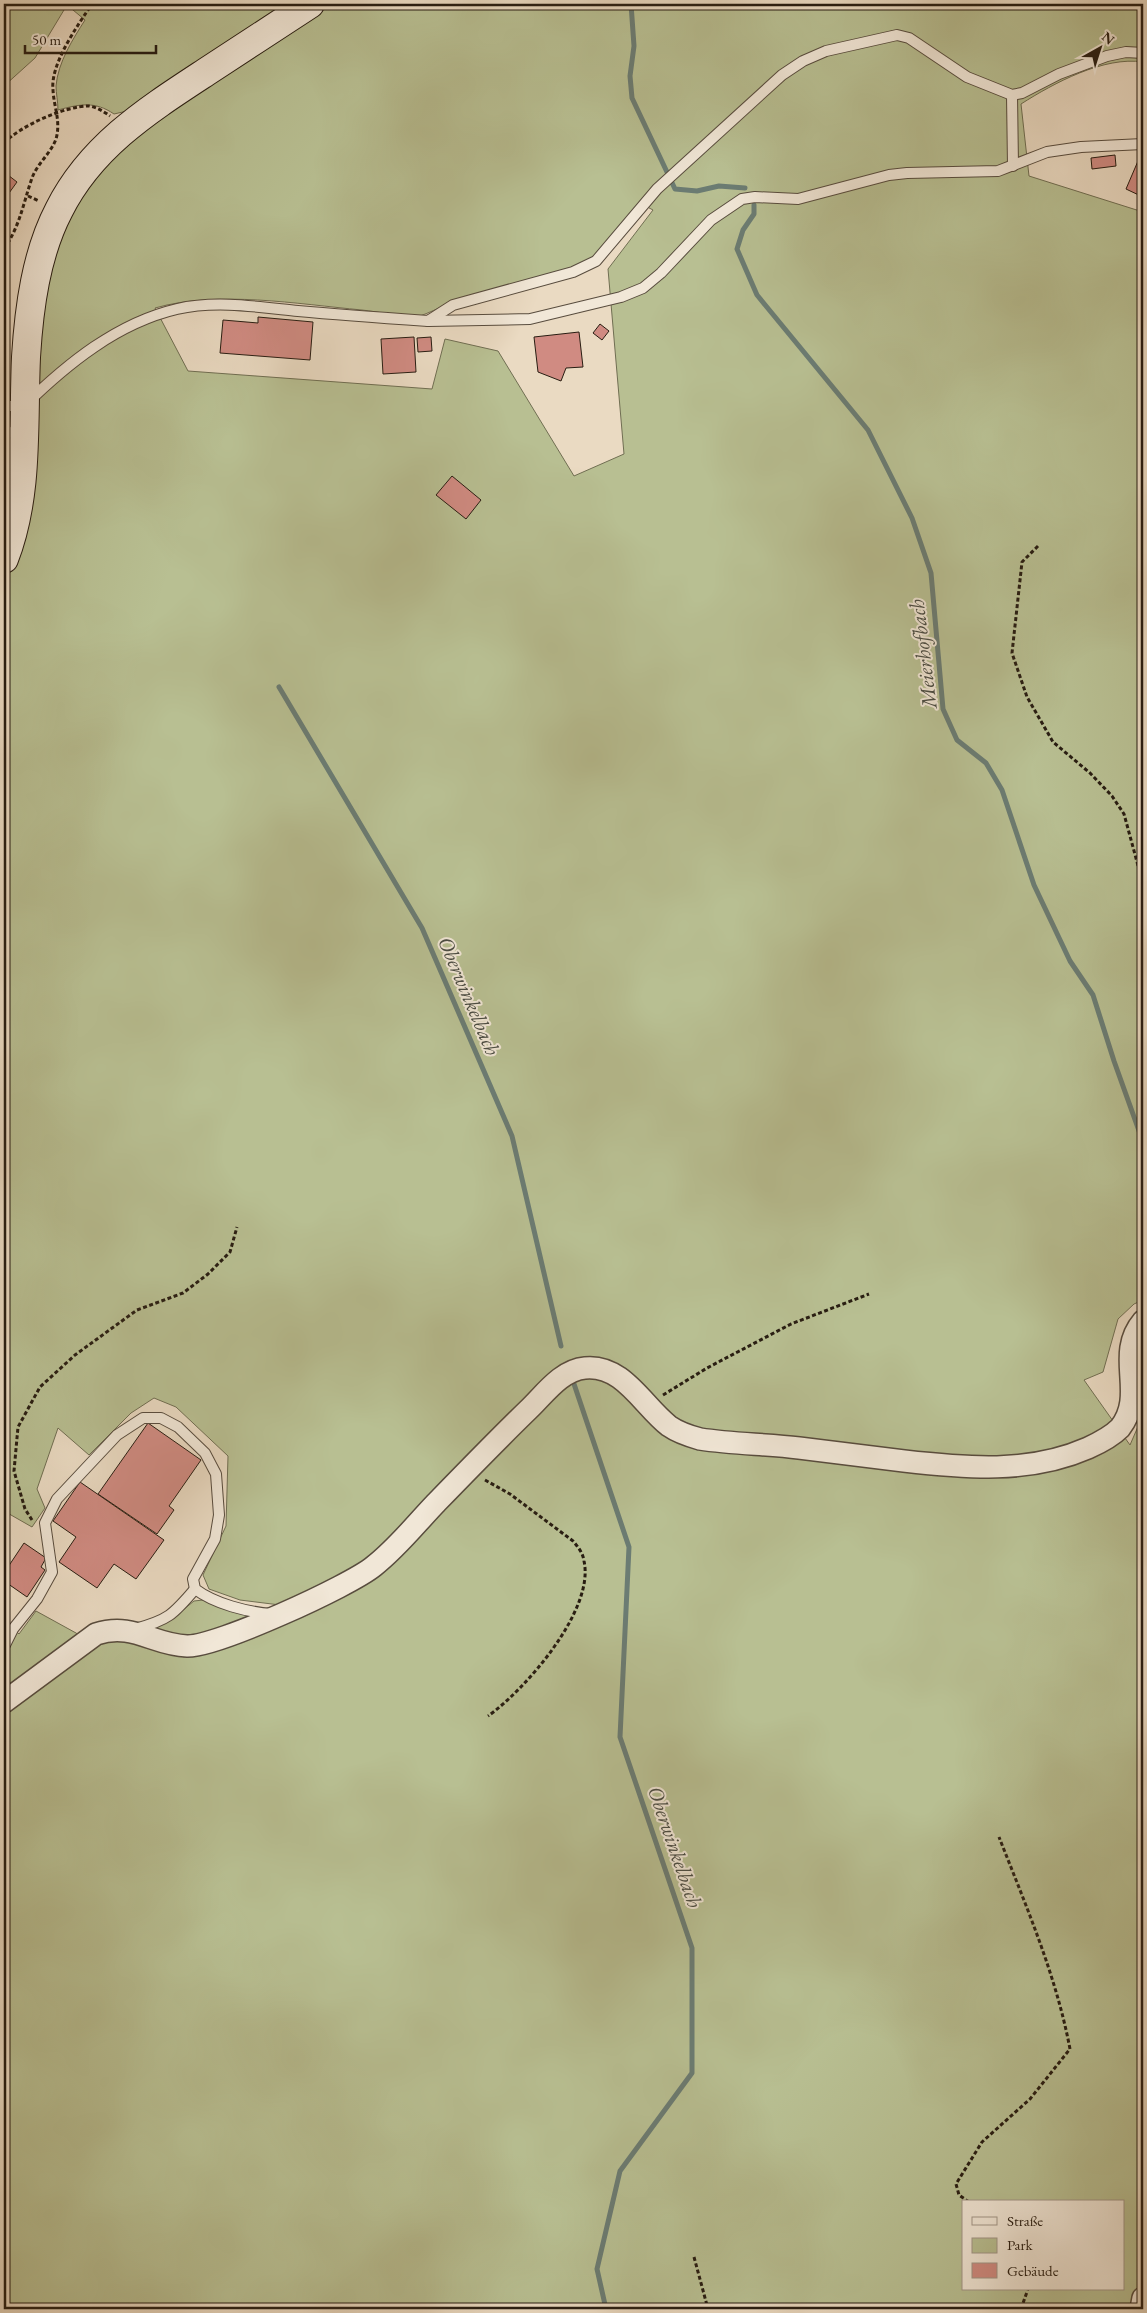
<svg xmlns="http://www.w3.org/2000/svg" width="1147" height="2313" viewBox="0 0 1147 2313" font-family="'EB Garamond',serif">
<style>
.green{fill:#b8bf92;stroke:#706e52;fill-rule:evenodd}
.lines{fill:none;stroke-linecap:round;stroke-linejoin:round}
.stream{stroke:#6b7c73;stroke-width:5}
.building{fill:#d08b82;stroke:#281d12}
.lane-casing{stroke:#584c3e;stroke-width:12}
.street-casing{stroke:#584c3e;stroke-width:24}
.secondary-casing{stroke:#281d12;stroke-width:30}
.path{stroke:#281d12;stroke-width:3;stroke-dasharray:4 2.5;stroke-linecap:butt}
.lane{stroke:#f1e7d7;stroke-width:10}
.street{stroke:#f1e7d7;stroke-width:21}
.secondary{stroke:#f1e7d7;stroke-width:28}
.labels{text-anchor:middle;stroke-width:4;stroke-linejoin:round;paint-order:stroke}
.water-label{font-size:21px;font-style:italic;fill:#4a4c43;stroke:#f1e7d7}
</style>
<rect width="100%" height="100%" fill="#eadac2"/>
<filter id="stains"><feTurbulence type="fractalNoise" baseFrequency=".004" numOctaves="4"/><feColorMatrix values="0 0 0 0 .2 0 0 0 0 .09 0 0 0 0 .02 0 0 0 .5 -.17"/></filter>
<radialGradient id="worn" r=".72"><stop offset=".6" stop-color="#630" stop-opacity="0"/><stop offset="1" stop-color="#630" stop-opacity=".3"/></radialGradient>
<g class="green">
<path d="M4,4H299L127,111L114,114C95,101 80,104 58,110C58,102 56,93 56,86C58,62 73,39 85,20L67,5L35,58L4,86Z"/>
<path d="M324,4H1143V62C1104,56 1054,83 1021,104L1029,176L1143,212V1300L1134,1304L1118,1319L1103,1372L1084,1380L1130,1445L1143,1415V2309H4V1619L19,1634L36,1611L76,1633L94,1646L123,1638L184,1657L218,1648L280,1605L240,1600L209,1589L203,1575L226,1526L228,1456L176,1407L154,1398L131,1413L89,1455L58,1428L37,1489L45,1508L32,1527L4,1511V578L20,541L41,296L65,216L118,144ZM640,203L653,210L608,269L624,454L574,476L498,351L445,339L432,389L188,371L155,308C218,290 297,304 362,310C380,312 400,317 419,316C423,316 458,299 467,296C500,286 576,275 599,253C614,238 627,219 640,203ZM963,2202H1123V2289H963Z"/>
<polygon points="203,1600 252,1617 203,1638 178,1637 153,1631 153,1627 168,1622 194,1601"/>
</g>
<g class="lines">
<g class="stream">
<polyline points="631,4 634,46 630,76 632,98 675,189 697,191 719,186 745,188"/>
<polyline points="754,205 754,214 743,230 737,249 757,295 868,430 912,518 931,573 943,709 957,740 986,763 1002,790 1034,885 1070,961 1093,995 1114,1061 1143,1142"/>
<polyline points="279,687 422,928 512,1136 561,1346"/>
<polyline points="572,1378 629,1547 620,1737 692,1948 692,2073 620,2171 597,2269 606,2309"/>
</g>
</g>
<g class="building">
<polygon points="1115,155 1116,166 1092,169 1091,158"/>
<polygon points="1138,161 1143,164 1143,197 1126,189"/>
<polygon points="4,172 17,182 4,200"/>
<polygon points="258,317 313,322 310,360 220,353 223,320 258,323"/>
<polygon points="600,324 609,331 602,340 593,333"/>
<polygon points="579,332 583,367 566,368 561,381 538,372 534,337"/>
<polygon points="414,337 416,372 383,374 381,339"/>
<polygon points="431,337 432,351 418,352 417,338"/>
<polygon points="452,476 481,500 466,519 436,495"/>
<polygon points="148,1423 201,1460 169,1506 174,1510 157,1534 98,1494"/>
<polygon points="80,1482 164,1540 136,1579 114,1564 97,1588 59,1562 76,1537 53,1521"/>
<polygon points="24,1543 46,1558 41,1567 45,1570 27,1597 4,1581 4,1573"/>
</g>
<g class="lines">
<defs>
<g id="lane">
<polyline points="1012,95 1013,166"/>
<polyline points="428,321 530,319 621,297 643,288 661,273 711,220 742,199 755,197 798,199 889,175 907,173 998,171 1047,152 1081,147 1143,144"/>
<path d="M4,406H24C67,364 117,323 177,309C216,300 259,307 298,311C342,315 385,318 428,321L453,305L573,272L596,261L657,189L782,75L803,61L826,51L897,35L909,38L967,77L1012,95L1022,93L1059,74L1107,56L1126,52L1143,53"/>
<polyline points="4,433 22,431"/>
<path d="M135,1629C168,1620 173,1615 195,1589"/>
<path d="M4,1647L13,1629L37,1599L52,1572L45,1523L57,1499L117,1435L143,1418H161L178,1427L205,1453L216,1474L219,1515L215,1539L193,1579L195,1589C215,1604 247,1612 272,1614"/>
</g>
<g id="street">
<path d="M4,1702L96,1634C133,1622 153,1645 187,1646C216,1647 350,1586 374,1566C397,1548 415,1525 435,1504C466,1472 496,1441 528,1410C544,1395 561,1370 585,1368C623,1364 643,1406 669,1426C679,1433 689,1436 700,1439C733,1444 766,1444 799,1448C834,1452 869,1457 904,1461C966,1468 1029,1474 1088,1448C1099,1443 1111,1437 1120,1428C1147,1394 1114,1355 1143,1321"/>
<polyline points="1141,2309 1143,2298"/>
</g>
<path id="secondary" d="M4,559C29,495 23,424 26,357C29,308 36,254 59,210C91,146 148,110 206,72C241,49 275,27 310,4"/>
</defs>
<use href="#lane" class="lane-casing"/>
<use href="#street" class="street-casing"/>
<use href="#secondary" class="secondary-casing"/>
<g class="path">
<path d="M4,143C20,126 65,106 89,106C96,107 103,111 110,116"/>
<polyline points="28,196 39,201"/>
<path d="M4,249C20,226 23,204 32,178C37,164 51,153 56,139C61,121 54,108 53,90C50,64 78,25 92,4"/>
<polyline points="1038,546 1022,562 1012,653 1027,697 1053,742 1090,773 1112,796 1124,814 1143,884"/>
<polyline points="4,587 8,580"/>
<polyline points="663,1395 707,1368 791,1324 869,1294"/>
<path d="M485,1480L510,1494L573,1541C578,1547 583,1553 584,1561C595,1610 525,1690 488,1716"/>
<polyline points="32,1520 25,1509 14,1471 18,1427 40,1387 75,1355 137,1310 183,1293 208,1274 230,1252 237,1227"/>
<path d="M969,2202L959,2195L956,2184L982,2142L1030,2099L1070,2049C1056,1975 1026,1906 999,1837"/>
<polyline points="694,2257 708,2309"/>
<polyline points="1021,2309 1028,2289"/>
</g>
<use href="#lane" class="lane"/>
<use href="#street" class="street"/>
<use href="#secondary" class="secondary"/>
</g>
<g class="labels">
<g class="water-label">
<text transform="translate(923 654) rotate(-97)" y="7">Meierhofbach</text>
<text transform="translate(469 996) rotate(67)" y="7">Oberwinkelbach</text>
<text transform="translate(675 1847) rotate(71)" y="7">Oberwinkelbach</text>
</g>
</g>
<rect width="1147" height="2313" fill="none" stroke="#eadac2" stroke-width="20"/>
<rect x="5" y="5" width="1137" height="2303" fill="none" stroke="#281d12" stroke-width="2.5"/>
<rect x="10" y="10" width="1127" height="2293" fill="none" stroke="#281d12"/>
<rect x="962" y="2200" width="162" height="90" fill="#f1e7d7" stroke="#a19688"/>
<rect x="972" y="2217" width="25" height="8" fill="#f1e7d7" stroke="#a19688"/>
<text x="1007" y="2226" font-size="15" fill="#281d12">Straße</text>
<rect x="972" y="2238" width="25" height="15" fill="#b8bf92" stroke="#a19688"/>
<text x="1007" y="2250" font-size="15" fill="#281d12">Park</text>
<rect x="972" y="2263" width="25" height="15" fill="#d08b82" stroke="#a19688"/>
<text x="1007" y="2276" font-size="15" fill="#281d12">Gebäude</text>
<g transform="translate(1100 48) rotate(39)" stroke="#f1e7d7" stroke-width="4" paint-order="stroke">
<path d="M0-4L9 19L0 12L-9 19Z" fill="#281d12"/>
<text y="-8" font-size="14" font-weight="bold" text-anchor="middle" fill="#281d12">N</text>
</g>
<path d="M25 45v8h131v-8" fill="none" stroke="#281d12" stroke-width="2.5"/>
<text x="32" y="45" font-size="15" fill="#281d12" stroke="#f1e7d7" stroke-width="4" paint-order="stroke">50 m</text>
<rect width="100%" height="100%" filter="url(#stains)"/>
<rect width="100%" height="100%" fill="url(#worn)"/>
</svg>
